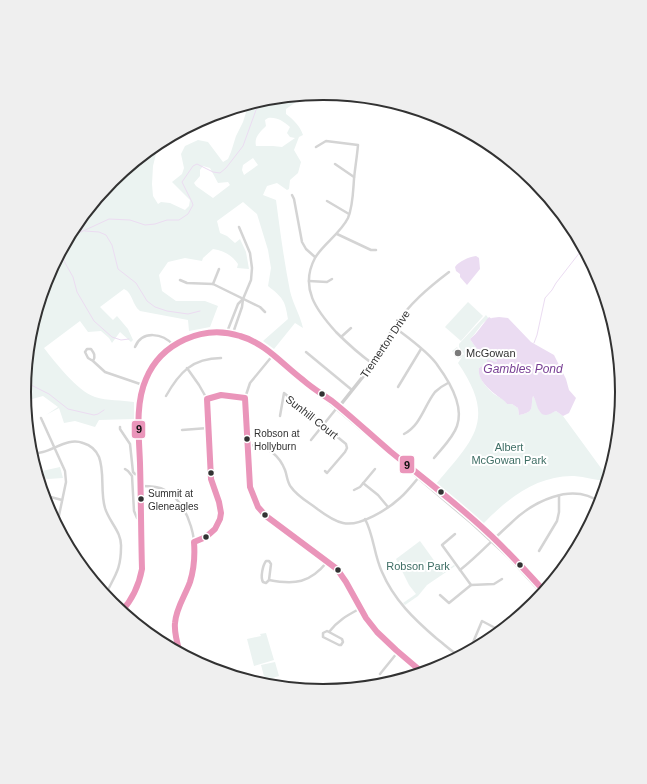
<svg xmlns="http://www.w3.org/2000/svg" width="647" height="784" viewBox="0 0 647 784" font-family="Arial,sans-serif">
<style>
.green{fill:#ebf3f1;fill-rule:evenodd}
.water{fill:#ebdcf2}
.lines{fill:none;stroke-linecap:round;stroke-linejoin:round}
.stream{stroke:#ebdcf2;stroke-width:1}
.street{stroke:#d4d4d4;stroke-width:2.5}
.secondary{stroke:#cfcfcf;stroke-width:3.5}
.bus-1-casing{stroke:#fff;stroke-width:9}
.bus-1{stroke:#ea95ba;stroke-width:6}
.poi-dot{fill:#7a7a7a;stroke:#fff;stroke-width:1.5}
.bus-dot{fill:#323232;stroke:#fff;stroke-width:1.5}
.labels{text-anchor:middle;stroke-width:4;stroke-linejoin:round;paint-order:stroke}
.bus-label{font-size:10px;fill:#323232;stroke:#fff;text-anchor:start}
.street-label{font-size:11px;fill:#323232;stroke:#fff}
.poi-label{font-size:11px;fill:#323232;stroke:#fff;text-anchor:start}
.park-label{font-size:11px;fill:#3f6e65;stroke:#fff}
.water-label{font-size:12px;font-style:italic;fill:#783f94;stroke:#fff}
.rim{fill:none;stroke:#323232;stroke-width:2}
.line-badge{stroke:#fff;stroke-width:1.5}
.pale-badge-label{font-size:11px;text-anchor:middle;font-weight:bold;fill:#111}
</style>
<rect width="100%" height="100%" fill="#fff"/>
<g class="green">
<path d="M299,95L296,102L286,109V114C294,120 300,126 303,135L299,137L294,150L301,162L298,173L290,180L289,189L287,190L277,183L267,186L263,195L276,200C280,230 284,261 290,291C293,304 300,315 303,328L295,323L274,349L263,341L288,319C285,300 283,298 268,286L271,268L268,250L257,214L243,202L217,221L220,233L227,236L235,243L240,239L246,252L249,269L237,268L238,264C232,255 224,251 213,249L203,258L202,261L185,258L168,262L159,275L162,291L176,301H205L218,306L210,327L189,331L188,320L140,311C132,305 133,293 124,289L100,307L113,320L117,316L128,329L133,340L131,342L120,332L112,343L109,338L101,331L88,332L80,321L44,348C55,362 77,391 95,397C107,401 122,400 134,402V419L99,420L95,427L75,421L64,423L59,408L46,415L58,407L43,396L25,401L24,392L30,333L47,277L75,225L112,180L154,145L157,150L153,166L152,184L153,196L158,204L161,202L170,203L185,210L189,206L190,200L172,182L182,174L184,168L181,154L185,146L198,140L208,142L223,162L228,159L231,152L236,136L243,122L249,103L265,98ZM268,118C277,117 283,121 290,127L287,133L290,137L295,138L282,147L273,146H256C254,137 260,132 266,126L265,120ZM253,158L258,165L244,175L242,170L243,165ZM203,166L210,168L218,183L228,182L230,185L213,198L196,186L194,183L200,176V170Z"/>
<polygon points="468,302 483,316 461,341 445,327"/>
<path d="M486,315L489,319C481,322 477,333 470,339C474,345 478,351 485,355C489,357 493,357 497,361L496,362L487,359V363L479,368C477,378 489,391 497,396C502,399 505,399 507,404H512L518,408L519,415C536,412 530,407 533,396C542,408 534,419 556,411L563,416L609,479L608,482C597,480 585,477 574,476C537,475 507,499 483,524L436,484C474,439 497,420 458,363L462,357L458,359L452,351L457,347L463,355L464,354L459,347V344Z"/>
<polygon points="60,467 63,478 48,479 39,477 38,479 36,470 42,471"/>
<polygon points="420,541 443,573 454,565 455,566 427,585 418,596 405,605 403,603 416,594 409,585 396,559"/>
<polygon points="266,633 274,660 254,666 247,639 261,636 260,634"/>
<polygon points="275,662 279,676 265,680 261,665"/>
</g>
<g class="water">
<path d="M476,256L479,258L480,269L467,285L460,277V274L456,271L455,267C459,261 469,257 476,256Z"/>
<path d="M489,317L492,319L491,318L499,317L508,318L531,342L554,355L566,379L569,390L576,398L569,413L563,416L556,411C553,412 549,415 546,415C537,415 537,401 533,396C530,407 536,412 519,415L518,408L512,404H507C504,399 499,398 495,394C488,388 477,379 479,368L487,363V359L496,362L497,361C493,357 489,357 485,355C478,351 474,345 470,339C478,333 483,323 489,317Z"/>
</g>
<g class="lines">
<g class="stream">
<polyline points="466,130 466,136"/>
<polyline points="81,231 88,218 111,192 110,182"/>
<polyline points="85,231 99,232 106,235 112,245 118,269 136,283 147,301 155,307 167,311 188,314 200,311"/>
<polyline points="71,233 81,232 109,219 130,220 145,225 155,224 167,220 179,220 188,214 193,205 192,202 182,182 193,166 197,164 213,172 220,173 226,168 243,146 256,110 265,98"/>
<polyline points="63,247 64,250 64,261 73,277 77,292 94,321 112,337 121,340 129,339"/>
<polyline points="534,343 537,335 545,298 552,290 556,283 584,247"/>
<polyline points="25,382 49,394 68,409 94,415 98,414 104,410"/>
</g>
<g class="street">
<path d="M316,147L326,141L358,145C357,157 355,168 354,179C353,192 353,206 348,218C340,234 323,244 315,258C299,288 317,311 336,332C348,344 359,354 373,364"/>
<polyline points="335,164 354,177"/>
<polyline points="292,195 294,199 302,242 306,249 315,257"/>
<polyline points="327,201 349,214"/>
<polyline points="337,234 371,250 376,250"/>
<polyline points="180,280 187,283 213,284 260,307 265,312"/>
<polyline points="309,281 327,282 332,279"/>
<polyline points="213,284 219,269"/>
<polyline points="227,332 238,304 243,299"/>
<polyline points="233,333 242,307 243,299 251,280 252,268 250,253 239,227"/>
<polyline points="341,337 351,328"/>
<path d="M135,347C142,330 163,333 173,345"/>
<polyline points="306,352 352,390"/>
<path d="M273,355L250,383L245,398L250,487L258,507L266,516L337,569C351,586 358,607 371,625C385,644 405,658 423,673"/>
<path d="M93,361C96,356 94,353 91,349H87L85,352L88,358L93,361L105,372L143,385"/>
<path d="M187,368L199,385L207,399L211,479C213,488 218,496 220,506C224,524 211,537 194,542"/>
<polyline points="398,387 421,349"/>
<path d="M166,396C179,373 192,358 221,358"/>
<polyline points="207,399 221,395 245,398"/>
<polyline points="280,416 284,393 346,444 347,448 345,452 327,473 325,471"/>
<polyline points="41,418 65,471 66,482 57,525"/>
<polyline points="120,427 120,429 130,444 133,472 135,474 140,475"/>
<polyline points="182,430 208,428"/>
<path d="M404,434C421,425 424,406 435,392C439,388 444,385 448,383"/>
<polyline points="311,440 336,409"/>
<path d="M247,445C265,445 278,452 285,470C287,475 287,482 291,487C297,496 308,502 316,508C324,514 333,521 343,523C360,527 388,509 400,498C407,492 413,484 419,477"/>
<path d="M30,453C49,456 65,436 83,443C90,445 96,450 99,457C105,473 100,491 105,508C109,522 122,532 121,547C121,571 114,576 105,596"/>
<path d="M434,458C442,448 453,438 457,426C464,406 449,381 438,366C429,352 407,337 394,327C409,304 428,288 449,272"/>
<polyline points="125,469 128,471 132,476 134,511 137,518 142,519"/>
<polyline points="363,483 378,495 388,507"/>
<path d="M141,486C149,486 158,486 165,490C191,505 199,545 193,572C189,589 177,603 175,620C174,632 178,643 180,653"/>
<polyline points="354,490 360,487 375,469"/>
<polyline points="43,495 62,500"/>
<path d="M365,519C374,536 374,555 382,572C394,600 414,619 436,638C444,644 452,652 461,657"/>
<polyline points="455,534 442,545 471,585"/>
<polyline points="539,551 557,521 559,512 559,496"/>
<path d="M460,570C478,556 493,539 510,524C532,502 572,481 601,503"/>
<path d="M269,580L271,564L269,561H266C263,565 260,577 263,582L266,583L269,580C295,585 310,583 327,562"/>
<polyline points="440,595 449,603 471,585 494,584 502,579"/>
<path d="M329,632L342,639L343,642L341,645H339L323,637V633L327,631L329,632C338,620 348,615 361,608"/>
<polyline points="469,652 482,621 501,631"/>
<polyline points="219,671 222,671 230,675"/>
<polyline points="380,674 397,653"/>
</g>
<g class="secondary">
<polyline points="314,388 485,531 545,592"/>
<polyline points="338,408 373,364 394,327"/>
<path d="M121,612C133,600 139,585 142,569L139,414C140,401 141,389 146,378C160,345 199,326 233,333C244,336 254,341 264,347L472,523L511,559L543,594"/>
</g>
<defs>
<g id="bus-1">
<path d="M121,612C133,599 139,585 142,569C141,534 141,498 140,463C139,436 135,404 146,379C161,343 203,324 240,336C265,343 283,365 303,380C312,388 322,394 332,401C352,417 371,435 391,452C423,478 456,503 486,531C507,550 526,571 545,592"/>
<path d="M180,653C177,643 174,633 175,623C176,608 185,596 190,582C194,569 195,555 194,542L206,537L215,529L220,519L221,513L219,502L211,479L207,399L221,395L245,398L250,487L258,507L266,516L337,569L346,582L366,618L377,632L396,650L423,673"/>
</g>
</defs>
<use href="#bus-1" class="bus-1-casing"/>
<use href="#bus-1" class="bus-1"/>
</g>
<circle class="poi-dot" cx="458" cy="353" r="4"/>
<g class="bus-dot">
<circle cx="322" cy="394" r="3.5"/>
<circle cx="247" cy="439" r="3.5"/>
<circle cx="211" cy="473" r="3.5"/>
<circle cx="441" cy="492" r="3.5"/>
<circle cx="141" cy="499" r="3.5"/>
<circle cx="265" cy="515" r="3.5"/>
<circle cx="206" cy="537" r="3.5"/>
<circle cx="520" cy="565" r="3.5"/>
<circle cx="338" cy="570" r="3.5"/>
</g>
<g class="labels">
<g class="bus-label">
<text x="254" y="437">Robson at<tspan x="254" dy="13">Hollyburn</tspan></text>
<text x="148" y="497">Summit at<tspan x="148" dy="13">Gleneagles</tspan></text>
</g>
<g class="street-label">
<text transform="translate(385 344) rotate(-56)" y="4">Tremerton Drive</text>
<text transform="translate(312 417) rotate(38)" y="4">Sunhill Court</text>
</g>
<g class="poi-label">
<text x="466" y="357">McGowan</text>
</g>
<g class="park-label">
<text x="509" y="451">Albert<tspan x="509" dy="13">McGowan Park</tspan></text>
<text x="418" y="570">Robson Park</text>
</g>
<g class="water-label">
<text x="523" y="373">Gambles Pond</text>
</g>
</g>
<path d="M0 0H647V784H0ZM31 392a292 292 0 1 1 584 0a292 292 0 1 1-584 0Z" fill="#efefef" fill-rule="evenodd"/>
<path class="rim" d="M31 392a292 292 0 1 1 584 0a292 292 0 1 1-584 0Z"/>
<g class="line-badge">
<rect x="131" y="420" width="15" height="19" rx="4" fill="#ea95ba"/>
<rect x="399" y="455" width="16" height="19" rx="4" fill="#ea95ba"/>
</g>
<g class="pale-badge-label">
<text x="139" y="433">9</text>
<text x="407" y="469">9</text>
</g>
</svg>
